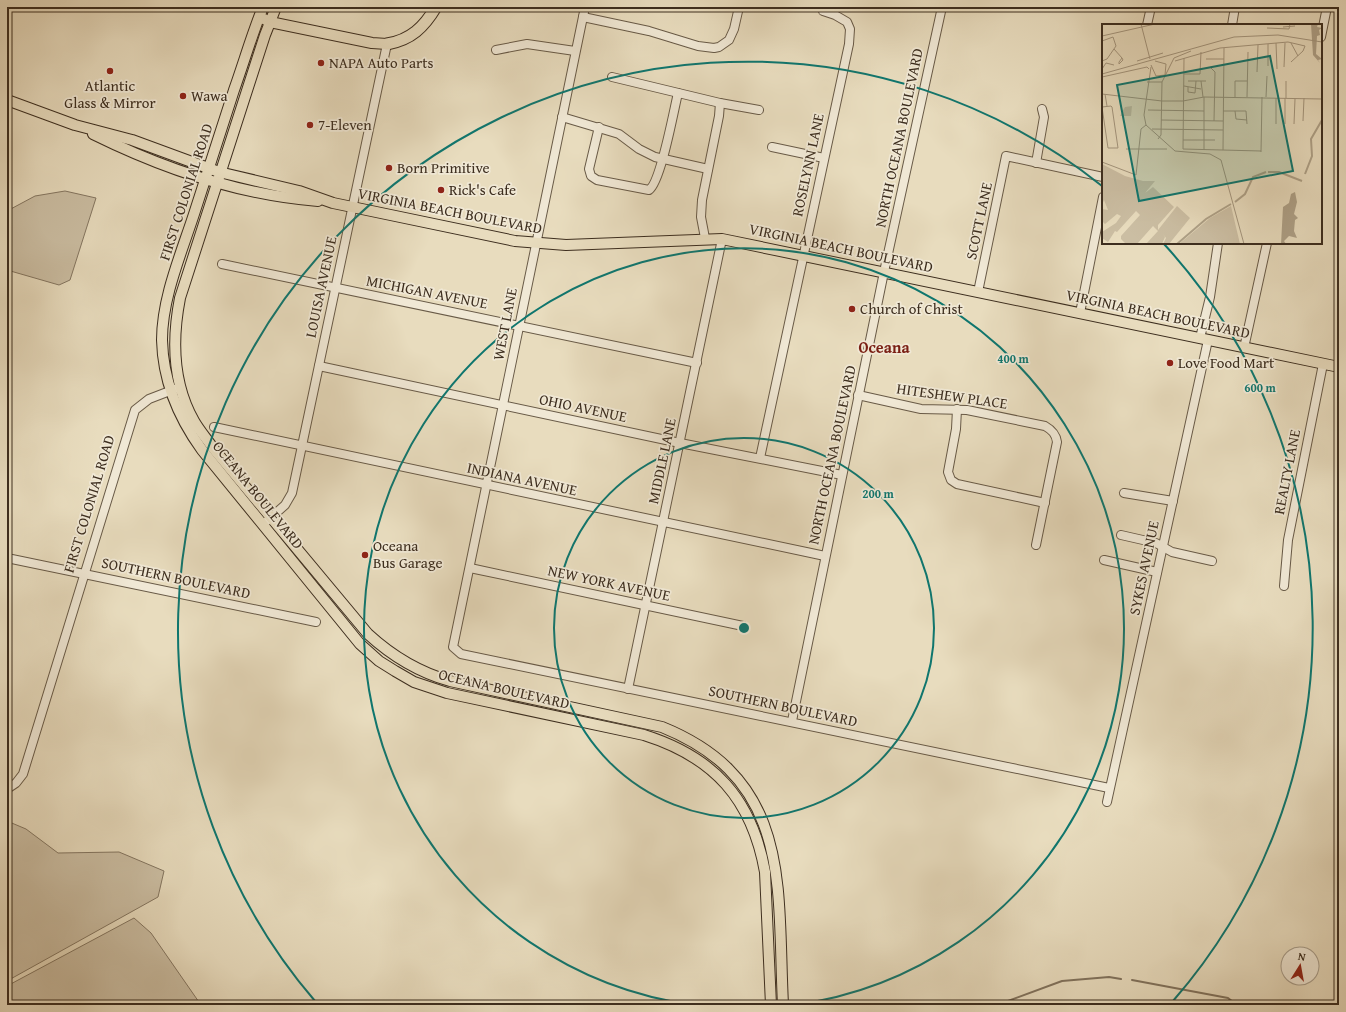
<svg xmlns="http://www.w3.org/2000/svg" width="1346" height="1012" viewBox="0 0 1346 1012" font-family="'Gentium Book Plus',serif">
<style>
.green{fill:#cbbea3;stroke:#847661}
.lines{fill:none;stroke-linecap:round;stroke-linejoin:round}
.stream{stroke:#81735e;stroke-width:2}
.minor-casing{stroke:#685a47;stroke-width:10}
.major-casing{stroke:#3d2e1f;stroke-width:12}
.highway-casing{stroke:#3d2e1f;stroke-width:13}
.minor{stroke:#f0e8d5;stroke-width:8}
.major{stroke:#e8dcbe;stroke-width:10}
.highway{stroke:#e8dcbe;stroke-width:11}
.ring{fill:none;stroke:#0f766e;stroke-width:2}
.poi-dot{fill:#8f2418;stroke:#f0e8d5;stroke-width:1.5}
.labels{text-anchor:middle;stroke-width:3.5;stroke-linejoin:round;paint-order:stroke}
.poi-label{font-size:15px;fill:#3d2e1f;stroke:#f0e8d5;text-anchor:start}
.street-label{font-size:15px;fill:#3d2e1f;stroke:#f0e8d5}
.neighbourhood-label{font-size:16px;font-weight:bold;fill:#7a1f14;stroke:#f0e8d5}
.inset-river{fill:none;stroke:#aea188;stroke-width:2}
.inset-road{fill:none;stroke:#a4967e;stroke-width:1}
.view{fill:#0f766e;fill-opacity:0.15;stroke:#0f766e;stroke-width:2}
.inset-edge{fill:none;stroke:#3d2e1f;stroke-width:2}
.centre{fill:#0f766e;stroke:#f0e8d5;stroke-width:2}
.ring-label{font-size:12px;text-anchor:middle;font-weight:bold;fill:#0f766e;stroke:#f0e8d5;stroke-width:3.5;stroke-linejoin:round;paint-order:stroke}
</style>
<rect width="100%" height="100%" fill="#e8dcbe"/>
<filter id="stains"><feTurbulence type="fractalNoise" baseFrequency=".005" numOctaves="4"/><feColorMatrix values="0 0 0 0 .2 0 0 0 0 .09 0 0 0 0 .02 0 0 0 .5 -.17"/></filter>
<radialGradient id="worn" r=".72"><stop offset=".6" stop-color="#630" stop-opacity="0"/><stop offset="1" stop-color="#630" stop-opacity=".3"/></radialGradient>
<g class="green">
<polygon points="65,191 96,198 70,280 59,285 7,270 7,211 35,196"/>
<polygon points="7,821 26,829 58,853 119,852 164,871 158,897 7,981"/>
<polygon points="134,918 151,933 201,1005 7,1005 7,986"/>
</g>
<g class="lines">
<g class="stream">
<polyline points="1132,980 1228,998 1237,1005"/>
<polyline points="997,1005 1062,981 1109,977 1121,979"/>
</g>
<defs>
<g id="minor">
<polyline points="585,7 453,647 461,654 1109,788"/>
<polyline points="583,17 649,31 698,46 714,48 719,47 729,40 734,29 739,7"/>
<polyline points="1147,25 1151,7"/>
<polyline points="1232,25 1235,7"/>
<polyline points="1321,37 1327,7"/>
<polyline points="496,50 527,44 575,51"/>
<polyline points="612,77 720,103 759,110"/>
<polyline points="562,117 619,134 639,149 655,157 708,169"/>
<path d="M599,127L589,169L591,176L597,180L649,190C661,182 674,109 678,93"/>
<polyline points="772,147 824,158"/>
<polyline points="1036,163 1044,117 1042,109"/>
<polyline points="705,238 701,217 702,200 719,116 720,103"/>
<polyline points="222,264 697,363"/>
<polyline points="978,292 1006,156 1103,177"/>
<polyline points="1080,313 1103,197"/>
<polyline points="1200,338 1210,297 1218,243"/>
<polyline points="1244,348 1267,243"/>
<polyline points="319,366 680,443 842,475"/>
<path d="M858,395L921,409L967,410L1045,426C1052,430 1056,434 1057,442L1036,545"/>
<polyline points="957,409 956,429 948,472 951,480 957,484 1045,503"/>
<polyline points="214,427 825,556"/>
<polyline points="760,458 849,44 850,29 847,22 835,15 823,11"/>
<polyline points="1124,493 1173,501"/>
<polyline points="267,521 285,505 292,493 387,44"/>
<polyline points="1121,535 1156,543 1172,552 1212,561"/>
<polyline points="7,558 316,622"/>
<polyline points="1104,560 1157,572"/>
<polyline points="470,568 743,626"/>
<polyline points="1284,586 1288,540 1323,364"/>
<polyline points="628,689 722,239"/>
<polyline points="792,721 884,272 942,7"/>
<polyline points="7,789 16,783 23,774 135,410 149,399 175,389"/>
<polyline points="1107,802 1208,340"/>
</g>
<g id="major">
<path d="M263,7C252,34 244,62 234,90C221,131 207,173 194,214C181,254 162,298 162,340C163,381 178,417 202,450L360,644L379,661L395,671L414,682L447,693L644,735C714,757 752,799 765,872L771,1005"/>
<path d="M276,7L265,35L180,298C172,339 173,384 194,421C199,430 207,439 213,448L368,634C393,657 418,672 450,681L662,727C793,780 777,887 783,1005"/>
<polyline points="264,19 270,22 372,43 387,44"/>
<polyline points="7,100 75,125 132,140 219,172 299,191 333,203 515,241 566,245 722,239 1339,367"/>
<path d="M93,134C164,169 239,195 318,201"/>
</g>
<path id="highway" d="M387,44C411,40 424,27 436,7"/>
</defs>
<use href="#minor" class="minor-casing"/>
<use href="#major" class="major-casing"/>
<use href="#highway" class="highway-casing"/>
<use href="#minor" class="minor"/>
<use href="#major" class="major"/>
<use href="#highway" class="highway"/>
</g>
<g class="ring">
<circle cx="744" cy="628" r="190"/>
<path d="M694 1005A380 380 0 1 1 794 1005"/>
<path d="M315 1001A569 569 0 0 1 1102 186M1164 244A569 569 0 0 1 1173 1001"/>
</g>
<g class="poi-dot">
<circle cx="321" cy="63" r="4"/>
<circle cx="110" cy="71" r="4"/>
<circle cx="183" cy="96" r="4"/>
<circle cx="310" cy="125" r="4"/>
<circle cx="389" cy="168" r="4"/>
<circle cx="441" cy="190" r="4"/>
<circle cx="852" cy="309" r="4"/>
<circle cx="1170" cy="363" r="4"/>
<circle cx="365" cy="555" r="4"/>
</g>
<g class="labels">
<g class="poi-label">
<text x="329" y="68">NAPA Auto Parts</text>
<text x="110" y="91" text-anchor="middle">Atlantic<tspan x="110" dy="17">Glass &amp; Mirror</tspan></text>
<text x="191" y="101">Wawa</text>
<text x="318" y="130">7-Eleven</text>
<text x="397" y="173">Born Primitive</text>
<text x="449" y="195">Rick's Cafe</text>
<text x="860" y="314">Church of Christ</text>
<text x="1178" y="368">Love Food Mart</text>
<text x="373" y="551">Oceana<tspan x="373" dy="17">Bus Garage</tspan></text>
</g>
<g class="street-label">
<text transform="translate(899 138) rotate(-78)" y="5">NORTH OCEANA BOULEVARD</text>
<text transform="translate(808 165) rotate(-78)" y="5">ROSELYNN LANE</text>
<text transform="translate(186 192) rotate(-72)" y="5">FIRST COLONIAL ROAD</text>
<text transform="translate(450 211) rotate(11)" y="5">VIRGINIA BEACH BOULEVARD</text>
<text transform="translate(979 221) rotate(-78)" y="5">SCOTT LANE</text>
<text transform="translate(841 248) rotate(12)" y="5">VIRGINIA BEACH BOULEVARD</text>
<text transform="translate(321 287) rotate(-78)" y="5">LOUISA AVENUE</text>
<text transform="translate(427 292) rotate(11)" y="5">MICHIGAN AVENUE</text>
<text transform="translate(1158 314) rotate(12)" y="5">VIRGINIA BEACH BOULEVARD</text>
<text transform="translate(505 324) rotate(-79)" y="5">WEST LANE</text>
<text transform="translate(952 396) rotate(8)" y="5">HITESHEW PLACE</text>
<text transform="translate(583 408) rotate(12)" y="5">OHIO AVENUE</text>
<text transform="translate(832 455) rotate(-78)" y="5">NORTH OCEANA BOULEVARD</text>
<text transform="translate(662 461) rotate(-78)" y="5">MIDDLE LANE</text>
<text transform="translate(1287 472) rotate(-79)" y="5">REALTY LANE</text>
<text transform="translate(522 479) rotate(12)" y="5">INDIANA AVENUE</text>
<text transform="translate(258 495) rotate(51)" y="5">OCEANA BOULEVARD</text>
<text transform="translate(89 504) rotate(-73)" y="5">FIRST COLONIAL ROAD</text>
<text transform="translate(1144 568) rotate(-78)" y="5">SYKES AVENUE</text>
<text transform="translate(176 578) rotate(12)" y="5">SOUTHERN BOULEVARD</text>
<text transform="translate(609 583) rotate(12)" y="5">NEW YORK AVENUE</text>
<text transform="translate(504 689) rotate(13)" y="5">OCEANA BOULEVARD</text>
<text transform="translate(783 706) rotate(12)" y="5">SOUTHERN BOULEVARD</text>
</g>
<g class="neighbourhood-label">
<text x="884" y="353">Oceana</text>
</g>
</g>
<g transform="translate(1102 24)">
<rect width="220" height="220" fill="#e8dcbe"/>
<path d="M30,82L29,92H18L23,83ZM0,140L23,152L41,157H53L43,169L51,163L72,183L56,201V206L75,182L88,194L67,220H61L64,214L61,210L63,213L60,220H44L56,207L51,202L35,220H24L19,215V212L38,191L34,187L15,208L13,207L6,218L0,214V208L14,199L19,192L15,190L3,200L0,197V185L6,186L2,176L0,181ZM129,182L138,220H77L108,194Z" fill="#cbbea3"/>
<path d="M209,0H216L215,3L220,4L217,6L218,11L215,12L214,30L220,35L216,36L218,39L211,31ZM193,168L195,178L192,190L196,194L193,196L192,207L195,214L187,212L182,217L184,220H179L181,183L187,179L189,170Z" fill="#aea188"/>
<path class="inset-river" d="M166,148H177L200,157M203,150L210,132L209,115L220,96M133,178L143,170L151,153L164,148M75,220L104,195L129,180"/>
<path class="inset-road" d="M39,0L48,35M181,3L193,2M165,4L187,5L188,0M0,12L53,0M0,17L11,13L14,22L5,35L0,37M174,19L175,45M189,19L196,32M12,25L20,34M20,34L21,36L17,40V38ZM82,34L81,125L159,127M104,35H122M35,37L61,29M73,37L118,24L186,18L203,22L201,27L189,38M49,41L54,52L63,51L64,40L53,37M166,42V20M49,43L42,91L44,101L73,127L108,130L119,136L142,220M182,43L183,19M109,44L113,48L112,97M0,45L4,39L12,41M155,48L156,21M0,50L132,13L176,11L220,18M82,50H98L99,28M0,53L45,43L47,45M86,57H104M99,57L101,73M184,57V74M45,58H60M60,58L72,34L89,27M82,62L99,65M86,63V68L93,69L94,57M0,70L60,77H81L102,73L220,75M3,70L5,82M133,73V57H145M145,73L146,28M164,73L165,52M174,74V100M183,74V100M0,83L9,82L10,83L16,124H6L0,83M46,86L102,87M121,87H144L145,100M133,87L134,95L145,96M59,96L121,97M201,97L202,74M192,100L193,75M50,105L121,106M56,115L59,111L60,58M81,116H113M24,125H65M102,126V73M121,126L122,24M159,128L160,73M0,138L34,151L39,105L44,101"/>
<path class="view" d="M168,32L191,147L37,177L15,61Z"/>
<rect width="220" height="220" class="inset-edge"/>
</g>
<circle cx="744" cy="628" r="6" class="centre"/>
<g class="ring-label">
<text x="1013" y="363">400 m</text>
<text x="1260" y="392">600 m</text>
<text x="878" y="498">200 m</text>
</g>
<rect width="1346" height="1012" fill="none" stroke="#e8dcbe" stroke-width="24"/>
<rect x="8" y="8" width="1330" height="996" fill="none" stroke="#3d2e1f" stroke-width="2"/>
<rect x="12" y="12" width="1322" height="988" fill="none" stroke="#3d2e1f"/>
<g transform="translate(1300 966) rotate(11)"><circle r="19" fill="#f0e8d5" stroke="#a89e8c"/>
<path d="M0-3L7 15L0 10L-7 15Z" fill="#8f2418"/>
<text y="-6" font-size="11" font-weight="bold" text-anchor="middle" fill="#3d2e1f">N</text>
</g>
<rect width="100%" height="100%" filter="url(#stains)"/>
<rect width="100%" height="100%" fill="url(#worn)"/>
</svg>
